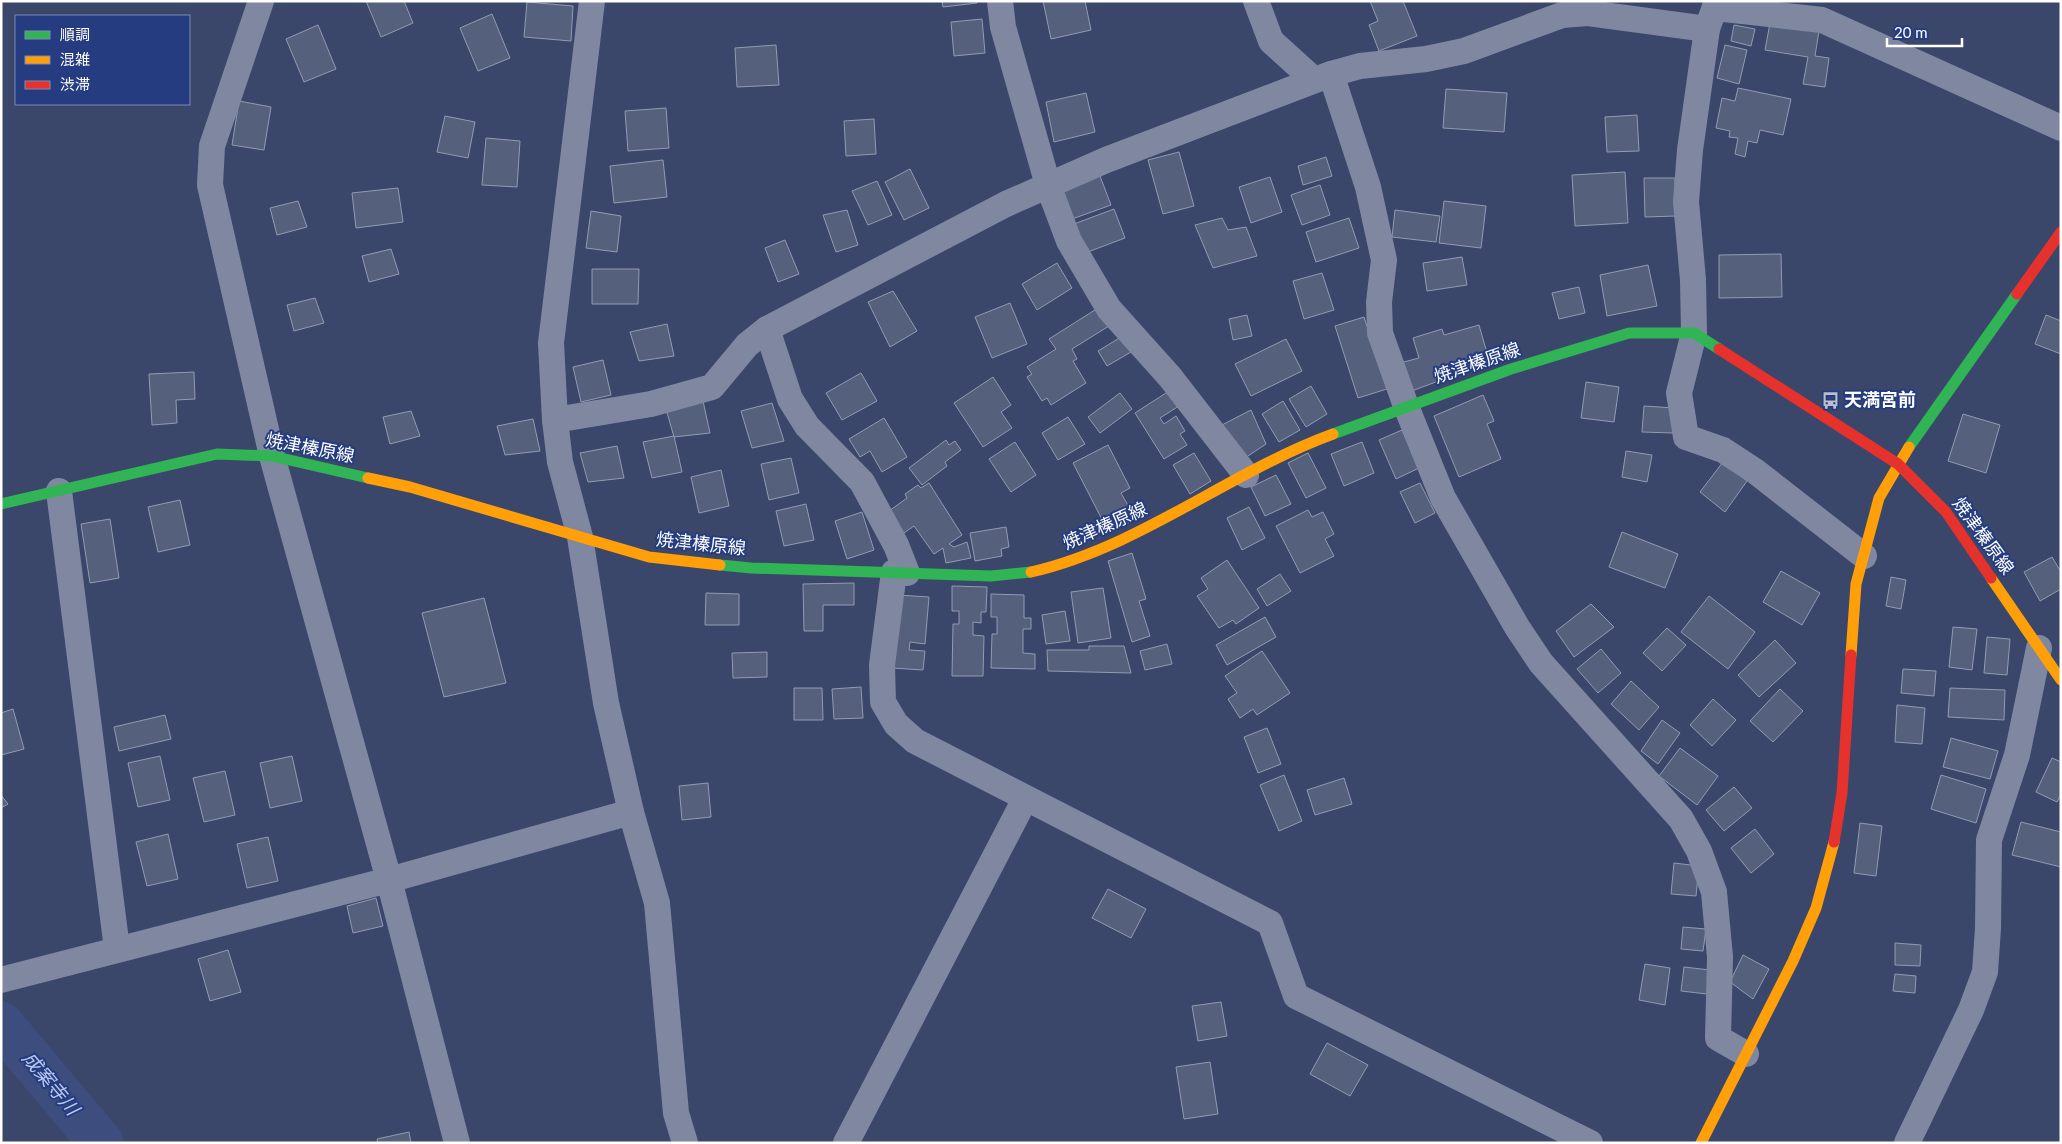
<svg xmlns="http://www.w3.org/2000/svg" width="2062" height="1144" viewBox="0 0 2062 1144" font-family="Lato,'Noto Sans JP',sans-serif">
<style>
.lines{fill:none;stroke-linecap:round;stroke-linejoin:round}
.river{stroke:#3d4d7d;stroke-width:45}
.building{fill:#55607d;stroke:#939bb0}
.street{stroke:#8088a1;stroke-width:26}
.fast{stroke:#30b455;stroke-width:11}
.slow{stroke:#ff9f0a;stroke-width:11}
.jam{stroke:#e5322d;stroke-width:11}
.labels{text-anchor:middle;stroke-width:4;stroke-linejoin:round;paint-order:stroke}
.street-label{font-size:18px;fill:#fff;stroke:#253d80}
.poi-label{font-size:18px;font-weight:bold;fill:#fff;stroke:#253d80;text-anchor:start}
.water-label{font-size:19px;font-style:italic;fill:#b7c7ee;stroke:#253d80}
</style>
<rect width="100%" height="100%" fill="#3a476b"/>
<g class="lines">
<polyline class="river" points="1,1024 101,1143"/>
</g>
<g class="building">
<polygon points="366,1 404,1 413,23 381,37"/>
<polygon points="942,1 976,1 977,3 943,7"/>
<polygon points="1043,1 1085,1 1091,30 1051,39"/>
<polygon points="1370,1 1403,1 1417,36 1379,51 1369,25 1378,21"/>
<polygon points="527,2 573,6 571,41 524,37"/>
<polygon points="492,14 510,58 478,71 460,28"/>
<polygon points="982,19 985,53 954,56 951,22"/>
<polygon points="1770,23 1819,31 1815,56 1829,58 1825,87 1803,84 1808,57 1765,50"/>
<polygon points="318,25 336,69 304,82 286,39"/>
<polygon points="1734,25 1755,29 1751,46 1731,41"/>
<polygon points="776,45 779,85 737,87 735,48"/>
<polygon points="1725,45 1747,50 1739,84 1717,78"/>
<polygon points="1738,88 1791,99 1783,135 1760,130 1757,143 1748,141 1745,157 1735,154 1738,138 1729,137 1730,131 1716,128 1722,98 1735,101"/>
<polygon points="1446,89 1507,93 1504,132 1443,128"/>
<polygon points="1086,93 1095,132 1054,142 1046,102"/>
<polygon points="239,101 271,107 264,150 232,145"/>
<polygon points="666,108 669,148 628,151 625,111"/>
<polygon points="1637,115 1639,151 1607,152 1605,117"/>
<polygon points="445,116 475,122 468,158 437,152"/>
<polygon points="874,119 876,154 846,156 844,121"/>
<polygon points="486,138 520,141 517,187 482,185"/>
<polygon points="1179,152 1194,206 1163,214 1148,160"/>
<polygon points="1326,157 1332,176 1303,185 1298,166"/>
<polygon points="663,160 667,197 614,203 610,166"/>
<polygon points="910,169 929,208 904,220 885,182"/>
<polygon points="1625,172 1628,223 1575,226 1572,175"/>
<polygon points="1100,176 1111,205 1072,219 1061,191"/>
<polygon points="1270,177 1282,212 1251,223 1239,187"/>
<polygon points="1644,178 1675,178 1676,216 1645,217"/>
<polygon points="877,181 892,215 868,225 852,191"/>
<polygon points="1320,185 1330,215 1302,225 1291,195"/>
<polygon points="398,188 403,222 356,228 352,193"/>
<polygon points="298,201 307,227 277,235 270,208"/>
<polygon points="1444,201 1486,206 1481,248 1439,243"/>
<polygon points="1114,209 1125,238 1085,253 1074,224"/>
<polygon points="847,210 858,245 836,252 823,215"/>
<polygon points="1395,210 1440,216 1436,242 1392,237"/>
<polygon points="591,211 621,216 617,252 586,248"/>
<polygon points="1222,218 1228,230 1246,227 1257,256 1213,268 1195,225"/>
<polygon points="1349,218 1359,248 1316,262 1306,232"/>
<polygon points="785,240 799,274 778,282 765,248"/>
<polygon points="391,249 399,274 369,282 362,256"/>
<polygon points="1781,254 1782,297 1719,298 1719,255"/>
<polygon points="1462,257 1467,285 1427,291 1423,263"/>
<polygon points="1057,263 1072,288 1037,310 1022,284"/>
<polygon points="1648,265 1657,306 1607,316 1600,275"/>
<polygon points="592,269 639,269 638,304 592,304"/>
<polygon points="1322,273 1334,310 1304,319 1293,281"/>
<polygon points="1579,287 1585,313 1559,319 1552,293"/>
<polygon points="893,291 917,331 890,347 868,302"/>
<polygon points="315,298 324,323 294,331 287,305"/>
<polygon points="1010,303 1027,344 992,358 975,317"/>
<polygon points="1098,308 1109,326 1072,349 1077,359 1073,361 1086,383 1051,405 1047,398 1042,401 1027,377 1032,374 1027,367 1056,349 1049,339"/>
<polygon points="1247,315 1252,336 1233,340 1229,319"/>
<polygon points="2046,315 2061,321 2061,354 2035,344"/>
<polygon points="1364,317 1387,389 1358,398 1335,326"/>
<polygon points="667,324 674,356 639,361 630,332"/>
<polygon points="1479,325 1489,360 1450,371 1452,376 1409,392 1400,363 1419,358 1413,338 1442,329 1444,335"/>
<polygon points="1121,337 1131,352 1107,366 1098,351"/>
<polygon points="1286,339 1302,371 1251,396 1235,364"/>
<polygon points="603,360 611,395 581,402 573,367"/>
<polygon points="194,372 195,399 176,400 177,423 152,425 149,374"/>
<polygon points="861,373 877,401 842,420 826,393"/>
<polygon points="993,377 1011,405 1001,412 1012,428 983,447 954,403"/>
<polygon points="1586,382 1619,387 1614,422 1581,418"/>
<polygon points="1311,386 1327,414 1306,427 1289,399"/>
<polygon points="1169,391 1179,406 1160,418 1164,424 1176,416 1185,431 1180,434 1187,445 1164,459 1135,413"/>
<polygon points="1120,393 1132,409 1100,433 1088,417"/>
<polygon points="1483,395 1494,421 1487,424 1501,459 1459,477 1434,416"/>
<polygon points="703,401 710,433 674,437 666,409"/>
<polygon points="1283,401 1300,430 1279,442 1262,414"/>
<polygon points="772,403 784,441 752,448 741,411"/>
<polygon points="1644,406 1675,408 1673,433 1642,432"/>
<polygon points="1251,410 1266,444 1245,458 1220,426"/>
<polygon points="411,411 420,436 390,444 383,417"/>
<polygon points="1963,414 2000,425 1986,473 1948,461"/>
<polygon points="1068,417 1085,444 1058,460 1042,433"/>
<polygon points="884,418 907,457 882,472 870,451 860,457 849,439"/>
<polygon points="533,419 540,451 505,455 497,426"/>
<polygon points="1402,430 1419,468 1396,479 1379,440"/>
<polygon points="674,436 682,472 652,478 643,442"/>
<polygon points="946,440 949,445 955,441 961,450 945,462 947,466 922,485 909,468"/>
<polygon points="1015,442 1036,475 1011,492 989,459"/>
<polygon points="1362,442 1374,473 1344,486 1331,454"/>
<polygon points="1108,445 1130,488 1121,493 1133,514 1128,517 1130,522 1109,533 1073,463"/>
<polygon points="617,446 624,478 588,482 580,453"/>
<polygon points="1626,451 1652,455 1647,482 1622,477"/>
<polygon points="1194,453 1211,481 1190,494 1173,465"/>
<polygon points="1308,453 1326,488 1306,498 1288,463"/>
<polygon points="791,458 799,493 769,500 761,464"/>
<polygon points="1723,462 1747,481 1725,512 1700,492"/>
<polygon points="721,470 729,506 699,513 691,477"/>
<polygon points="1276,475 1291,504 1265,516 1251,487"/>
<polygon points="929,483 962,535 949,544 954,547 967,542 971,558 946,563 943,548 934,554 914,526 904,533 889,511 907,498 905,494 918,485 921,488"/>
<polygon points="1420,483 1435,513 1415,523 1400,492"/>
<polygon points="180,500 190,545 158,552 148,507"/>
<polygon points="806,504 814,540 784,546 776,511"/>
<polygon points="1249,507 1265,538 1242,550 1227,518"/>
<polygon points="1308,510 1312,517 1323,512 1334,534 1325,539 1334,556 1300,573 1276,526"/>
<polygon points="862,512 874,550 847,559 835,521"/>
<polygon points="110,519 119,578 90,583 81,524"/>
<polygon points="1006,527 1009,547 1001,549 1002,556 975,561 970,533"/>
<polygon points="1622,532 1678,554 1665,588 1609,567"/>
<polygon points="1132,553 1146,599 1139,601 1150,636 1132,642 1108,561"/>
<polygon points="2052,557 2061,572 2061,589 2040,601 2024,572"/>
<polygon points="1227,560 1259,608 1236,624 1233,620 1219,628 1197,596 1208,589 1201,578"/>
<polygon points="1781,571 1820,593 1802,625 1763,602"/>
<polygon points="1280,574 1291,591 1267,606 1257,589"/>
<polygon points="1891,577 1906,580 1901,609 1886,606"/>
<polygon points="854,583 854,605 823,605 823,631 804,631 803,584"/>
<polygon points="952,586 987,587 986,612 981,612 981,623 973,622 973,635 984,636 983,676 952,676 953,624 959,624 959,611 952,611"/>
<polygon points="1103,588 1111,638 1078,643 1071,592"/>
<polygon points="706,593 739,594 739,625 705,625"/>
<polygon points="991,594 1024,595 1024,618 1031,618 1031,629 1023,629 1023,653 1035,654 1035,669 991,668 992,634 997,634 997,617 991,617"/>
<polygon points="898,595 929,597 925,644 910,642 909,650 925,651 923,670 892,668"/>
<polygon points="1709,596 1755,632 1728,669 1681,632"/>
<polygon points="484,598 506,683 444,697 422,613"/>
<polygon points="1591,604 1614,627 1574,657 1556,631"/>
<polygon points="1065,611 1070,641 1046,644 1042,615"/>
<polygon points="1265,617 1276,637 1227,665 1216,645"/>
<polygon points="1953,627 1977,629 1972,670 1949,667"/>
<polygon points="1667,628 1686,645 1662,671 1643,653"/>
<polygon points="1987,637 2010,639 2007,675 1984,673"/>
<polygon points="1775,640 1796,663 1759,697 1738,675"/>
<polygon points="1167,644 1172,664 1145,670 1140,651"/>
<polygon points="1089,646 1124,646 1131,673 1048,671 1047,650 1089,650"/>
<polygon points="1601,649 1621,673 1598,693 1577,669"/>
<polygon points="1262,651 1290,693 1257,715 1253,709 1240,718 1228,699 1237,693 1225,676"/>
<polygon points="767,652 767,677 733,678 732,653"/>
<polygon points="1903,669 1936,671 1934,696 1901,693"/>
<polygon points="1631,681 1659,707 1639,730 1611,704"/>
<polygon points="861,687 863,718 834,719 832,689"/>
<polygon points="794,688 822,688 823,720 794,720"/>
<polygon points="1950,688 2005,690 2004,720 1948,717"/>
<polygon points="1780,689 1803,711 1773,742 1750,721"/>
<polygon points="1713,699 1736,720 1712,746 1690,725"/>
<polygon points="1897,705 1925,708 1922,744 1895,742"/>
<polygon points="13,709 24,749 1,755 1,713"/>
<polygon points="165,715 171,739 119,751 114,727"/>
<polygon points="1662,720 1680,733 1658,764 1641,751"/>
<polygon points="1267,728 1281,764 1258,773 1244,737"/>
<polygon points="1951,738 1998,751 1990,779 1943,767"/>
<polygon points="1680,748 1718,776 1697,805 1659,776"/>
<polygon points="160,756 170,800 138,807 128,763"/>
<polygon points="292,756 302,801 270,808 260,763"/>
<polygon points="2052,758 2061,762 2061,794 2057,802 2036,792"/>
<polygon points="225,771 235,815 204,822 193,778"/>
<polygon points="1284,775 1302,821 1279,831 1260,785"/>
<polygon points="1941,775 1986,789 1976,823 1931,809"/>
<polygon points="1344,778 1352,804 1315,815 1307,790"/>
<polygon points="708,783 711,817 682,820 679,786"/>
<polygon points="1734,787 1752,808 1724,831 1706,810"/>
<polygon points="1,795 8,804 1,808"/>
<polygon points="2021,822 2061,832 2061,867 2012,855"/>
<polygon points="1860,823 1882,826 1876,876 1854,873"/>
<polygon points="1755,829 1774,854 1751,873 1731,848"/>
<polygon points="168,834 178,879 147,886 136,842"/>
<polygon points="268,837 278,881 247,888 237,844"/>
<polygon points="1674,863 1699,866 1696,896 1671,894"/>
<polygon points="1108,889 1146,909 1131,938 1092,918"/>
<polygon points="376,898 383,926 353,933 347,906"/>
<polygon points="1683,927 1706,929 1703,951 1681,949"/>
<polygon points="1895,943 1921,945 1920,966 1895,965"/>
<polygon points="228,950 241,992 210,1001 198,959"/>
<polygon points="1743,955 1769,969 1753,999 1730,982"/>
<polygon points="1645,964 1670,968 1665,1005 1639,1000"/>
<polygon points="1684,967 1710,970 1707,994 1681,991"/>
<polygon points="1895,974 1916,976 1915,993 1893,991"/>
<polygon points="1221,1002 1227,1036 1198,1041 1192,1006"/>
<polygon points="1327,1043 1368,1065 1350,1096 1310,1074"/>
<polygon points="1210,1062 1218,1114 1184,1119 1176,1067"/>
<polygon points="409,1132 411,1143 378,1143 377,1139"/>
</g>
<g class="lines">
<g class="street">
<polyline points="261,1 212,146 210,185 272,456 389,880 457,1143"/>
<polyline points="592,1 551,343 555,420 560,462 580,537 606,703 631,812 657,903 676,1113 685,1143"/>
<polyline points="1000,1 1003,27 1048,185 1069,241 1109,309 1170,377 1246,475"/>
<polyline points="1256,1 1271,41 1314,80"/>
<polyline points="1717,1 1707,29 1690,150 1686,202 1693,280 1694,333 1679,393 1686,437 1723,450 1755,471 1864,556"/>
<polyline points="1715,8 1822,20 2061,128"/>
<polyline points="1331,74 1368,187 1384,260 1379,302 1380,333 1406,406 1443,498 1517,627 1541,663 1681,819 1699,851 1714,892 1720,957 1718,1038 1746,1054"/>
<polyline points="767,329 790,399 807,426 862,482 896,545 907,573"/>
<polyline points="555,420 651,404 712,387 747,345 767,329 1006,204 1106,160 1331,74 1360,66 1426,59 1464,51 1562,15 1588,13 1707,29"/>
<polyline points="59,491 117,949"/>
<polyline points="894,572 882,665 883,702 896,724 915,741 1270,923 1296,996 1590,1143"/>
<polyline points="1,980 389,880 631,812"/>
<polyline points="846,1143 1025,799"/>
<polyline points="1907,1143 1971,1010 1985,972 1988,928 1989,840 2017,755 2039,648"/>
</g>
<g class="fast">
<polyline points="1333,434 1511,369 1629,333 1694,333 1719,349"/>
<polyline points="1909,447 2017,294"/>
<polyline points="1,504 217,454 272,456 368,478"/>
<polyline points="720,565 751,568 991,576 1031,572"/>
</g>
<g class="slow">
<polyline points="368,478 410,487 649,557 720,565"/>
<path d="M1031,572C1140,547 1229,472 1333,434"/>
<polyline points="1991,578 2061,680"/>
<polyline points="1851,655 1856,584 1879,498 1909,447"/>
<polyline points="1701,1143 1793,961 1816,908 1834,842"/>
</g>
<g class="jam">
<polyline points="2017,294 2061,232"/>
<polyline points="1719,349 1898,464 1946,512 1991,578"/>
<polyline points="1834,842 1842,793 1851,655"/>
</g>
</g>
<defs>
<symbol id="bus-bare" viewBox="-9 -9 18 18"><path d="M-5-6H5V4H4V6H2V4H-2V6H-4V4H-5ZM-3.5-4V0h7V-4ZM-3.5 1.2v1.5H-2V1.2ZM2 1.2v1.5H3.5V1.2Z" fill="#babfcb" stroke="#253d80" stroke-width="2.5" paint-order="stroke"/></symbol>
</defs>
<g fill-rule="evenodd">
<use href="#bus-bare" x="1818" y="388" width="25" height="25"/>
</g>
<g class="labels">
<g class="street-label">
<text transform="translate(1477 363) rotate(-19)" y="6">焼津榛原線</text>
<text transform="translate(310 448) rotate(11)" y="6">焼津榛原線</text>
<text transform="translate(1105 526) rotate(-24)" y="6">焼津榛原線</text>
<text transform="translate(1983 536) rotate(54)" y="6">焼津榛原線</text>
<text transform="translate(701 544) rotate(6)" y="6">焼津榛原線</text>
</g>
<g class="poi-label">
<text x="1844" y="406">天満宮前</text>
</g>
<g class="water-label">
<text transform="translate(51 1083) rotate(50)" y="7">成案寺川</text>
</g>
</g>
<rect width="2062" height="1144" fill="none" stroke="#ffffff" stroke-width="5"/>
<rect x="15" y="15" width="175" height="90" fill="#253d80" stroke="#7c8bb3"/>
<rect x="25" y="31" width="25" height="8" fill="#30b455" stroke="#7c8bb3"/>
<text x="60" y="40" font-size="15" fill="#ffffff">順調</text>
<rect x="25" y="56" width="25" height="8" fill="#ff9f0a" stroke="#7c8bb3"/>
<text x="60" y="65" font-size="15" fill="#ffffff">混雑</text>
<rect x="25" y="81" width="25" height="8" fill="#e5322d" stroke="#7c8bb3"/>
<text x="60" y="90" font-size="15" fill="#ffffff">渋滞</text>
<path d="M1887 38v8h75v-8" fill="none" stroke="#ffffff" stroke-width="2.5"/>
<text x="1894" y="38" font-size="15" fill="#ffffff" stroke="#253d80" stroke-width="4" paint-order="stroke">20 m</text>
</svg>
